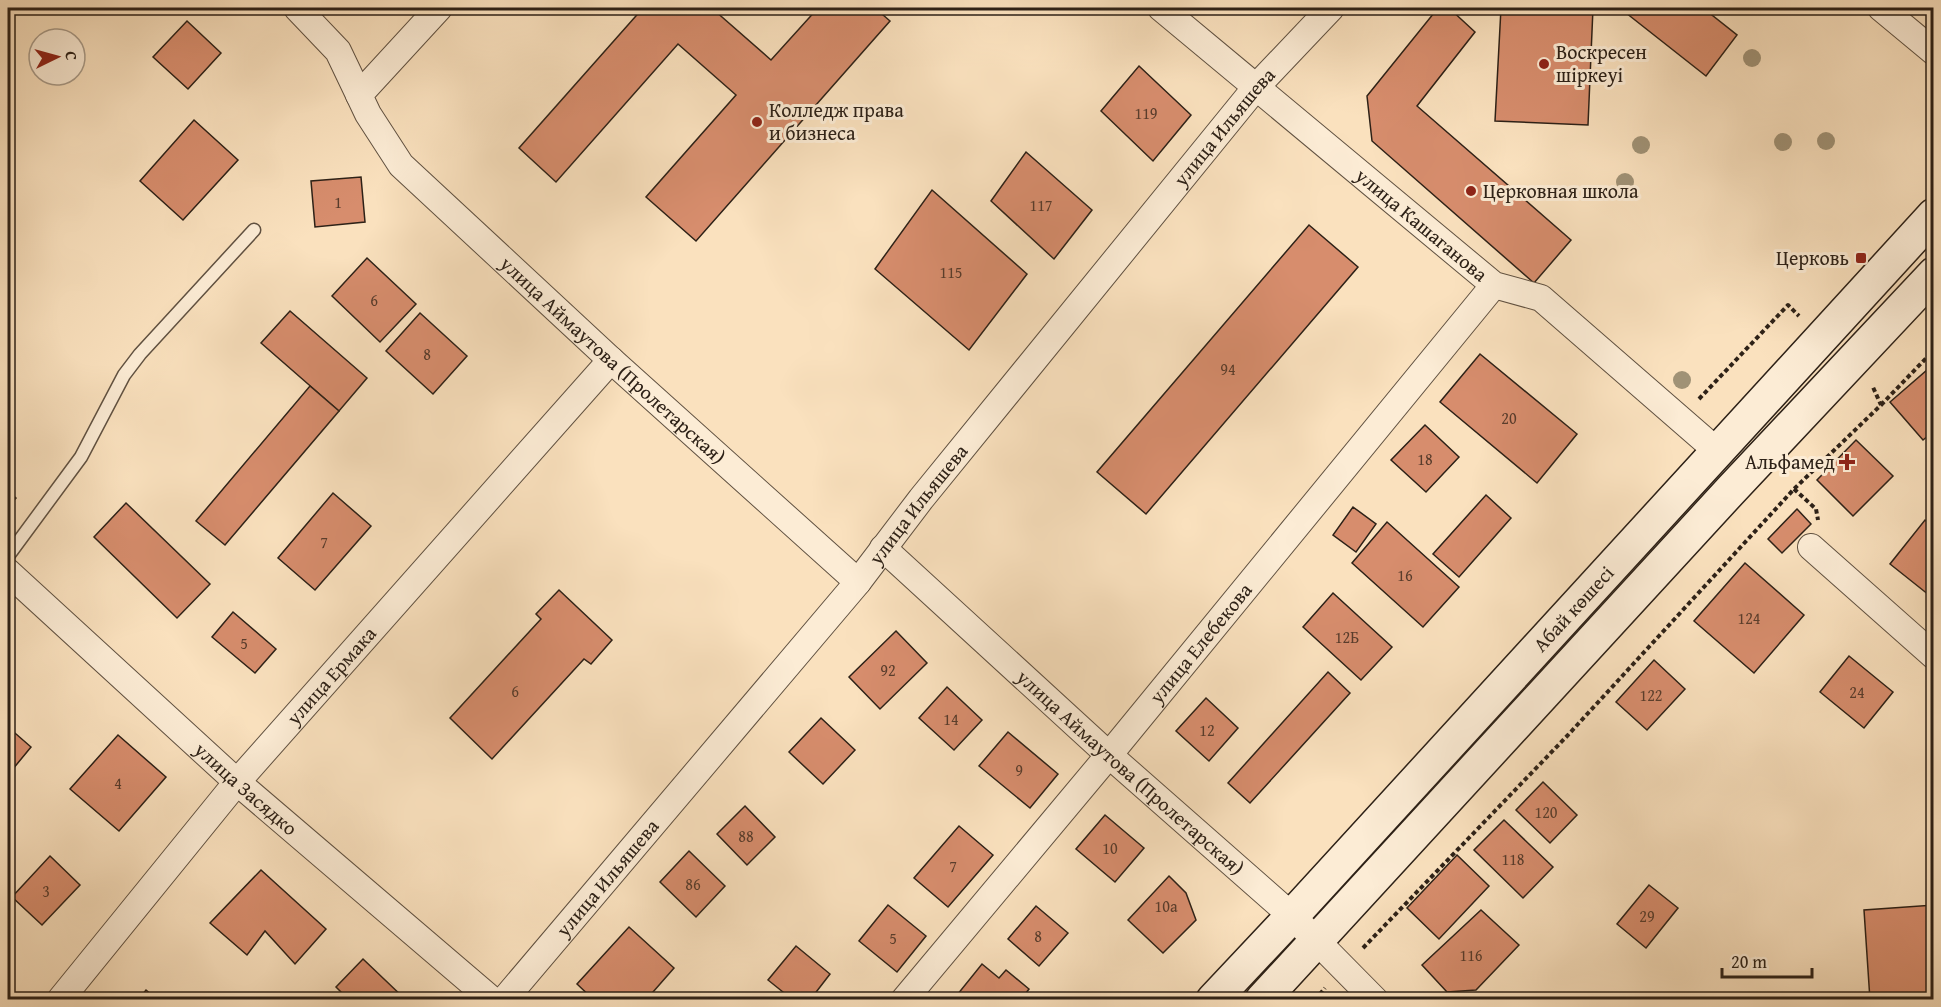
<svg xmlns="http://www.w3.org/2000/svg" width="1941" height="1007" viewBox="0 0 1941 1007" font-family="'Gentium Book Plus',serif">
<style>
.building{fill:#d78d6d;stroke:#2d2117;stroke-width:1.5}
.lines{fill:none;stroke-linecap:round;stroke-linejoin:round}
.service-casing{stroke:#605141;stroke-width:15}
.minor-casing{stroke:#605141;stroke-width:28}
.secondary-casing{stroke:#2d2117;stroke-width:36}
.path{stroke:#2d2117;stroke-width:4;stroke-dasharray:4.5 3;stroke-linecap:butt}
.service{stroke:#fcecd5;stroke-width:12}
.minor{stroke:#fcecd5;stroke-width:26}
.secondary{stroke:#fcecd5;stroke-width:33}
.tree{fill:#a09276}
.poi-dot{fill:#8f2418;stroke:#fcecd5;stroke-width:2}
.labels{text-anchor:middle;stroke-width:6;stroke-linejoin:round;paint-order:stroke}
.number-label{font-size:16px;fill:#583c2c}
.poi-label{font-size:20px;fill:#2d2117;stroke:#fcecd5;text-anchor:start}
.street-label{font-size:20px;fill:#2d2117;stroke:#fcecd5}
</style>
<rect width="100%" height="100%" fill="#fae1be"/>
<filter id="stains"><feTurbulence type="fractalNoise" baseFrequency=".00333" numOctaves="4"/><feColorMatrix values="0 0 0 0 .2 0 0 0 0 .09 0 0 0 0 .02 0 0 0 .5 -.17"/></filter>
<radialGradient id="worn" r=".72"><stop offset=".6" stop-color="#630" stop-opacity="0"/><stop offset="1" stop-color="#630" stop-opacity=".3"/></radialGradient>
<g class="building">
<polygon points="643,8 716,8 714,10 771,60 818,8 875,8 890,21 696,241 646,197 736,95 678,44 556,182 519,148"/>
<polygon points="1438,8 1449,8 1475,32 1417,106 1571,240 1534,283 1372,141 1367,96"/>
<polygon points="1501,8 1593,8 1588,125 1495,121"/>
<polygon points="1622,8 1703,8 1737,35 1706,76 1621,9"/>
<polygon points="187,21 221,53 188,89 153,57"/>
<polygon points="1139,66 1191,115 1153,161 1101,111"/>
<polygon points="194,120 238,160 183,220 140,181"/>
<polygon points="1026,152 1092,210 1054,259 991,201"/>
<polygon points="361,177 365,222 315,227 311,181"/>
<polygon points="932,190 1027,274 969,350 875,269"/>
<polygon points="1309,225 1358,267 1146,514 1097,472"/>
<polygon points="367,258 416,304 380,342 332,296"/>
<polygon points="290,311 367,378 339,411 261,343"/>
<polygon points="420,313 467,356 433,394 386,351"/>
<polygon points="1480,354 1577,434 1537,483 1440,402"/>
<polygon points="1934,364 1934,431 1923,440 1890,402"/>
<polygon points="310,386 339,411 225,545 196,521"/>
<polygon points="1425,425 1459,457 1426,492 1391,460"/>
<polygon points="1856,440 1893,476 1853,516 1817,480"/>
<polygon points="8,491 16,498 8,507"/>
<polygon points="333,493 371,526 315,590 278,558"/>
<polygon points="1486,495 1511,518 1459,577 1433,554"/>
<polygon points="126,503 210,584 177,618 94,537"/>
<polygon points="1353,507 1376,524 1356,552 1333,535"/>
<polygon points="1797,509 1811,524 1782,553 1768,539"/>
<polygon points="1925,520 1934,528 1934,599 1890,564"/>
<polygon points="1387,522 1459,587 1423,627 1352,563"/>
<polygon points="1745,563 1804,615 1754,673 1694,621"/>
<polygon points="559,590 612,640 591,664 584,659 492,759 450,718 541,619 536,614"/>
<polygon points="1333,593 1392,647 1361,680 1303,627"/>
<polygon points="233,612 276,649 255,673 212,637"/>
<polygon points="896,631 927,663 880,709 849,677"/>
<polygon points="1849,656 1893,692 1864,728 1820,692"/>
<polygon points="1654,660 1685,689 1647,730 1616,702"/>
<polygon points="1328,672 1350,693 1250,803 1228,783"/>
<polygon points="947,687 982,720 954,750 919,718"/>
<polygon points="1206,698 1238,728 1209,761 1176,731"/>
<polygon points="821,718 855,750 823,784 789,752"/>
<polygon points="8,727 31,747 8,775"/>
<polygon points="1008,732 1058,774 1030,808 979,766"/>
<polygon points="118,735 166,777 119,831 70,789"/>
<polygon points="1543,782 1577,815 1550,843 1516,810"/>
<polygon points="745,806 775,837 747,865 717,834"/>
<polygon points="1105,815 1144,848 1115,882 1076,849"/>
<polygon points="1504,820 1553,867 1523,898 1474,850"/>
<polygon points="959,826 993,855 948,907 914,878"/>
<polygon points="689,851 725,886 696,917 660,882"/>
<polygon points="1457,855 1489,886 1439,939 1407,908"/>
<polygon points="50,856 80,885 42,925 12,897"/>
<polygon points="261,870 326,929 295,964 265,931 247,955 210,923"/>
<polygon points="1169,876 1186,893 1196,920 1163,953 1128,920"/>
<polygon points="1649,885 1678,908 1646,948 1617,924"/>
<polygon points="888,905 926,936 897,972 859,941"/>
<polygon points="1934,905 1934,1000 1870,1000 1864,910"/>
<polygon points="1036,906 1068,933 1039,966 1008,939"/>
<polygon points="1481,910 1519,945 1476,990 1447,992 1422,965"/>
<polygon points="629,927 674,968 646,1000 594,1000 577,984"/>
<polygon points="796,946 830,974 810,1000 793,1000 768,980"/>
<polygon points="363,959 406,1000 349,1000 336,987"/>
<polygon points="982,964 999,978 1006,970 1029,989 1022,998 1024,1000 953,1000"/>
<polygon points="146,990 158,1000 138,1000"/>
</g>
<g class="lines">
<defs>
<polyline id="service" points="8,556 81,457 124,375 140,354 254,230"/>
<g id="minor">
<polyline points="297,8 338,51 359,95"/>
<path id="s1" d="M439,8L359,95L368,114L401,165L611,360L858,582"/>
<path id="s2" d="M1161,8L1494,285L1541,298L1717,451"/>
<polyline points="1881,8 1934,52"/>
<polyline points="1811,547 1934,656"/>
<path id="s3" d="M883,548L1109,755L1292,916L1375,1000"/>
<path id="s4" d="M8,572L237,782L492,1000"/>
<path id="s5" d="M60,1000L237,782L611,360"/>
<path id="s6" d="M504,1000L858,582L921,499L1257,86L1331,8"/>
<path id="s7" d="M904,1000L1109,755L1494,285"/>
</g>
<g id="secondary">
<path id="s8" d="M1213,1000L1292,916L1934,215"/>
<polyline points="1262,1000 1731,490 1934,274"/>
</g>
</defs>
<use href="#service" class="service-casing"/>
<use href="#minor" class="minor-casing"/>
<use href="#secondary" class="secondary-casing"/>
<g class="path">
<polyline points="1699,399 1788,305 1799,316"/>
<polyline points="1881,405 1934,350"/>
<polyline points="1794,489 1816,509 1818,520"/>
<polyline points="1363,948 1568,735 1794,489 1881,405 1872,385"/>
<polyline points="1315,1000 1325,988"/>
</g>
<use href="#service" class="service"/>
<use href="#minor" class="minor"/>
<use href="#secondary" class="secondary"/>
</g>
<g class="tree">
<circle cx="1752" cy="58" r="9"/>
<circle cx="1826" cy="141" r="9"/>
<circle cx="1783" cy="142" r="9"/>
<circle cx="1641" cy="145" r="9"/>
<circle cx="1625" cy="182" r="9"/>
<circle cx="1682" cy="380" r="9"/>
</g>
<g class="poi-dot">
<circle cx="1544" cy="64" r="6"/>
<circle cx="757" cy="122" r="6"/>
<circle cx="1471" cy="191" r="6"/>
<rect x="1855" y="252" width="12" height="12" rx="3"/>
<path d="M1844 453h6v6h6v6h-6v6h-6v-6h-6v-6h6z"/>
</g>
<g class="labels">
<g class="number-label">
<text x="1146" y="119">119</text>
<text x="338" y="208">1</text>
<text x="1041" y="211">117</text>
<text x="951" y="278">115</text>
<text x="374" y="306">6</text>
<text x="427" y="360">8</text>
<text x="1228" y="375">94</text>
<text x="1509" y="424">20</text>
<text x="1425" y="465">18</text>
<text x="324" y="548">7</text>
<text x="1405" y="581">16</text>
<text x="1749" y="624">124</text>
<text x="1347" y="643">12Б</text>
<text x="244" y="649">5</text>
<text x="888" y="676">92</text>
<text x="515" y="697">6</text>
<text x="1857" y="698">24</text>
<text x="1651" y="701">122</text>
<text x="951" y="725">14</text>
<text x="1207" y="736">12</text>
<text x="1019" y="776">9</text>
<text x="118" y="789">4</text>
<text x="1546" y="818">120</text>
<text x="746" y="842">88</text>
<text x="1110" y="854">10</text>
<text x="1513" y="865">118</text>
<text x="953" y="872">7</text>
<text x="693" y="890">86</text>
<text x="46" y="897">3</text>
<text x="1166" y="912">10а</text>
<text x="1647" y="922">29</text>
<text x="1038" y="942">8</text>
<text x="893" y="944">5</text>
<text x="1471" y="961">116</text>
</g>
<g class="poi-label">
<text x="1556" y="59">Воскресен<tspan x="1556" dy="23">шіркеуі</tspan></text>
<text x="769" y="117">Колледж права<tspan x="769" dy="23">и бизнеса</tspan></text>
<text x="1483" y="198">Церковная школа</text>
<text x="1849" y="265" text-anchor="end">Церковь</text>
<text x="1835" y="469" text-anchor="end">Альфамед</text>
</g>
<g class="street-label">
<text dy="7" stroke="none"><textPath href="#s6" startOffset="1132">улица Ильяшева</textPath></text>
<text dy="7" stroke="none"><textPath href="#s2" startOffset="339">улица Кашаганова</textPath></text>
<text dy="7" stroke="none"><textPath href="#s1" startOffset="488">улица Аймаутова (Пролетарская)</textPath></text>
<text dy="7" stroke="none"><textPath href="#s6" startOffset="646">улица Ильяшева</textPath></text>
<text dy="7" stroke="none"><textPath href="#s8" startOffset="532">Абай көшесі</textPath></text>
<text dy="7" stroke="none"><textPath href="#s7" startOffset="464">улица Елебекова</textPath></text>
<text dy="7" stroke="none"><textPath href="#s5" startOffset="423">улица Ермака</textPath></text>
<text dy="7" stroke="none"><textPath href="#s3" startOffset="334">улица Аймаутова (Пролетарская)</textPath></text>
<text dy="7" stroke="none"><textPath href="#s4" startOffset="322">улица Засядко</textPath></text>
<text dy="7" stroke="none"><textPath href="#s6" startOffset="160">улица Ильяшева</textPath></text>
</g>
</g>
<rect width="1941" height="1007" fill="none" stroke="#fae1be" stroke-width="30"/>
<rect x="9" y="9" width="1923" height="989" fill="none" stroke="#2d2117" stroke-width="3"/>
<rect x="15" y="15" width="1911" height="977" fill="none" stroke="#2d2117" stroke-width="1.5"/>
<g transform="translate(57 57) rotate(85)"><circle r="28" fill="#fcecd5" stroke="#a99b89" stroke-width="1.5"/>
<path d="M0-4.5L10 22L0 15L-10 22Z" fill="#8f2418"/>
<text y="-9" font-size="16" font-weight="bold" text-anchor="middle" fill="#2d2117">С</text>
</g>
<path d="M1722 968v9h90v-9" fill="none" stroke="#2d2117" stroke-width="3"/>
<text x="1731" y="968" font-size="18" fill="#2d2117" stroke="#fcecd5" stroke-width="4.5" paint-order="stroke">20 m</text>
<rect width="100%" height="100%" filter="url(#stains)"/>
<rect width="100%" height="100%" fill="url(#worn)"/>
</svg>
